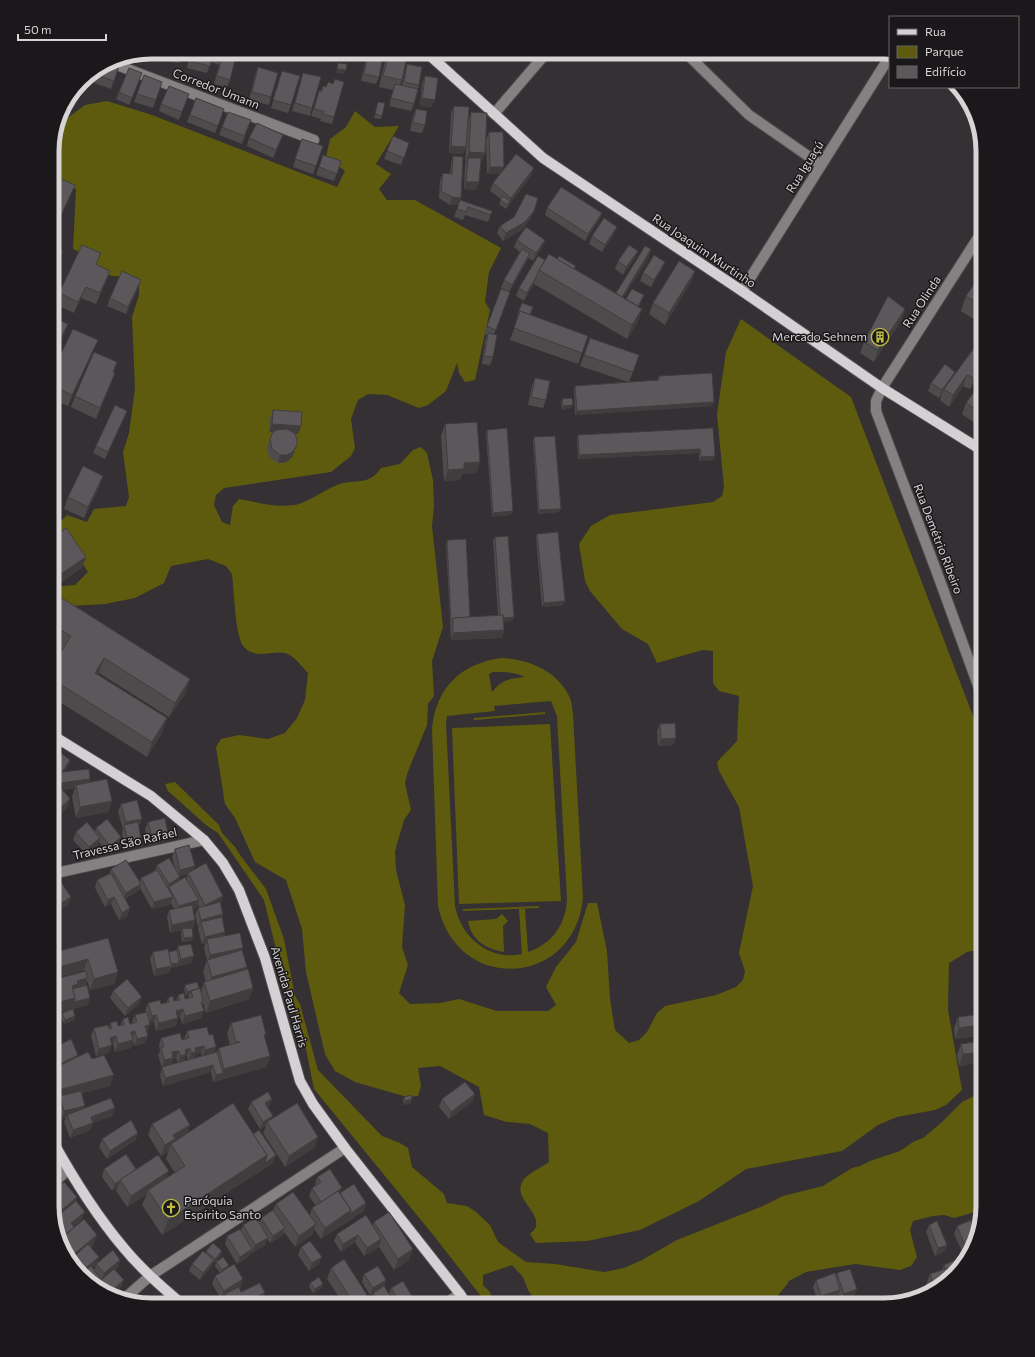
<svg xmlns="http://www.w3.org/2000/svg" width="1035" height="1357" viewBox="0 0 1035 1357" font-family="Commissioner,sans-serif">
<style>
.green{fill:#5e5b0e;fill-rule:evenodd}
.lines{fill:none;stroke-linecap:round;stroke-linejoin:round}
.minor-casing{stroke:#514e50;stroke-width:12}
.major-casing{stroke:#514e50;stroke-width:12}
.minor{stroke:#838182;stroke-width:10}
.major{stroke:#d4d0d4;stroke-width:10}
.wall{fill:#4e4b4d;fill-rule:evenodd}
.shaded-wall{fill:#403d3f}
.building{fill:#5b575a;stroke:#403d3f}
.labels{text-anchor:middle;stroke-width:3;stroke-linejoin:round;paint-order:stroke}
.street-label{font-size:12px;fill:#d7d4d6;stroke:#1a181a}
.poi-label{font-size:12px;fill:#d7d4d6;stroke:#1a181a;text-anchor:end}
.rim{fill:none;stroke:#d7d4d6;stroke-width:5}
</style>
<rect width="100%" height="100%" fill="#343033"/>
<g class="green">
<path d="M107,101L152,115L337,187L345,171L326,157L330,139L346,127L355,111L375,127L399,126L376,164L391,174L379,189L387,200H415L501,248L489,272L485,302L490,310L475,380L465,382L459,373L457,363L446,391L428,405L419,408L387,395L368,394L358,400L351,419L355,448L351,456L331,472L224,488L216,495L214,505L222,522L230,525L233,506L239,499C257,502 276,508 295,505C307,503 324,490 337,485C355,478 368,487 381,468L400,464L413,450L421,447L427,453L433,480L434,506L432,526L443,627L432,661L434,696L428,704L427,725L407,774L405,783L411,810L404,820L395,851L396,870L405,905L402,947L408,965L399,993L410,1004L440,1003L459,999L497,1011H548L556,1005L546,987L556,967L576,942L588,903H597L607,951L610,999L615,1030L629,1043L639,1040L647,1032L657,1013L665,1006L716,995L736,987L743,980L745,971L739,953L753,886L739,807L719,771L717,762L737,741L739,696L719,691L713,683V651L703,650L657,663L648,644L622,629L590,591L585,581L579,544L591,526L610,515L713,502L722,496L724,487L717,414L726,352L741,319L851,397L983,742V949L967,952L949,963L948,1010L962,1090L946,1105L935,1110L897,1117L878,1125L842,1151L746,1169L699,1201L640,1230L587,1241L536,1243L530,1234C532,1232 535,1229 536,1227C540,1210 509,1196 525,1178C531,1172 542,1167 549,1162L548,1133L530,1124L507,1122L484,1115L479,1087L440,1066L418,1068L421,1086L418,1096L407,1097L355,1082L335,1071L325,1054L306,972L302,929L286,880L255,862L235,818L225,804L216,747L221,739L239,735L268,739L285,733L297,718L305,700L308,673C301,666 295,656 285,653C270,650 256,660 244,647C235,637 234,589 232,574L226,566L208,559L171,566L164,583L135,598L105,604L52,607V587L75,585L88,572L57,525L67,515L87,522L94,509L126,506L129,497L123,452L129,433L135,388L132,317L139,295V284L132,277L112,276L92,268L81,253L73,249L76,189L52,181V144L58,121L62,122L85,105Z"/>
<path d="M501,658C529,659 558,671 570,698C572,703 572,709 573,714L583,898C574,988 457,994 438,906L432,728C437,687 460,664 501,658ZM493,672C504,672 514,672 525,677C508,679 503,679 492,692L489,674ZM551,701L557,716L567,899C566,924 552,944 528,952L525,909H519L522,954C489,961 461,937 455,906L446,723L447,716L495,711L494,706Z"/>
<polygon points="545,712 545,714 474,720 474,718"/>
<polygon points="550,724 561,901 459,904 452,728"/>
<polygon points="175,782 219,825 222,833 235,847 240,855 266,889 284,939 295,996 300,1004 318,1070 382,1136 400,1143 408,1148 412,1167 444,1194 447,1203 467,1206 476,1212 490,1225 498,1242 526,1262 555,1264 604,1272 624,1268 642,1260 677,1240 765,1205 783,1196 823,1186 852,1168 860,1166 870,1161 900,1151 913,1142 923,1138 941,1123 962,1102 972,1097 983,1085 982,1210 954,1218 944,1215 933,1216 913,1221 910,1230 917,1257 911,1266 900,1270 855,1264 806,1272 787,1282 789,1282 770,1305 538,1305 528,1290 523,1277 512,1265 483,1275 483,1285 490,1292 493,1305 484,1305 480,1295 434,1236 314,1089 303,1034 283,978 264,900 218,833 206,825 168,791 165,784"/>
<polygon points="539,906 539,908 463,911 463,909"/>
<path d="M502,914L508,921L503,926L504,952C486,949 471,940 468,921L496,919Z"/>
</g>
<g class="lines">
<defs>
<g id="minor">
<polyline points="687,52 692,59 749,115 821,165"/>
<polyline points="109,62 314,140"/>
<polyline points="494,114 547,52"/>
<polyline points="742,291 890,56"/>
<polyline points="983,699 936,570 876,411 876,401 882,388 983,230"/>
<polyline points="52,874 204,840"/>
<polyline points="52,1184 68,1170"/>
<polyline points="125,1298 150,1276 345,1148"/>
<polyline points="443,1305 460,1294"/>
</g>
<g id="major">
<polyline points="426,52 543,158 742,291 882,388 983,451"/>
<polyline points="52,735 151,796 204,840 223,863 239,890 265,958 300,1081 313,1104 345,1148 460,1294 467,1305"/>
<path d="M52,1140C73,1178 96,1215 123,1247C141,1269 162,1287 183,1305"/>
</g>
</defs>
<use href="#minor" class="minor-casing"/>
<use href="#major" class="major-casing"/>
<use href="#minor" class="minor"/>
<use href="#major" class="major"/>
</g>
<g class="wall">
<polygon points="167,52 182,52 179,63 166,61"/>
<polygon points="191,52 228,52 230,80 227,87 214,84 219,65 211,62 207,73 187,68"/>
<polygon points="328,52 339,52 337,62 326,60"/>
<polygon points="368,52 384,52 379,77 376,84 361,81 366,59"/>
<polygon points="387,52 408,52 402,80 400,85 402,85 405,72 407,64 419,85 414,104 411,111 389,106 393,90 379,87"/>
<polygon points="120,63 111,89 91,82 95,71"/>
<polygon points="258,67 271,97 269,105 249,100 255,75"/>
<polygon points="282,71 291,105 288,113 271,108"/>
<polygon points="303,73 312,108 310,116 292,111 301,80"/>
<polygon points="144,75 162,82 153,108 134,102"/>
<polygon points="425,76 432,107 420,106 422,84"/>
<polygon points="335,79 334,117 332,124 320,121 321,119 311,116 319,91 321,91 323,86 326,87 328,82 333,84"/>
<polygon points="139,81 129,105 116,99 119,92"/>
<polygon points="196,98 224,109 215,133 187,122"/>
<polygon points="186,102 179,120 159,111 161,104"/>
<polygon points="378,102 382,116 381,119 374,118"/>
<polygon points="454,106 468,122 471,112 481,164 480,164 476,190 464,189 465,165 466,163 465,163 466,147 463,154 449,153 451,113"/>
<polygon points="416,109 425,125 422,133 410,131 413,116"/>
<polygon points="251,120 242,144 219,135 222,127"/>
<polygon points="489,132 502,171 531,176 506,209 499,204 501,199 490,191 493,183 500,174 487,174 486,140"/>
<polygon points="393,136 409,143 401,165 384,159"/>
<polygon points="249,138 280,142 273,158 247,146"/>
<polygon points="302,139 323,146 313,174 293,167"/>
<polygon points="323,155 341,161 334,181 316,175"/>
<polygon points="453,156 461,198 458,205 450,205 439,198 440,181 443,173 450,174 451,164"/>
<polygon points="52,175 70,196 54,233 52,232"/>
<polygon points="460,200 492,211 488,222 465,215 463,220 454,217"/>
<polygon points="547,208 602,213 599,220 585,241 545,215"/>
<polygon points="514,217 531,218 522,230 503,241 497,233 500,226"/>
<polygon points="614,234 602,252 589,244 592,236"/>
<polygon points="517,240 545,240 542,248 533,261 529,258 527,261 509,292 494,335 493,357 490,365 482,364 485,341 487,335 484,334 501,289 506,291 501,288 504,280 520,252 514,247"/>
<polygon points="52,246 59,263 52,277"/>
<polygon points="649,257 623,298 626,299 644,295 639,307 642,309 637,323 627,339 534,284 524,301 516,296 519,288 545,260 575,269 616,293"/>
<polygon points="635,258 623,275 615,269 618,261"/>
<polygon points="97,265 106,282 96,304 81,298 74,313 55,304 59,293"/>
<polygon points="662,269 651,287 640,281 643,273"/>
<polygon points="695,271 691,282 665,325 649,314 653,303"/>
<polygon points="983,278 983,325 961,311 966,296"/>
<polygon points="138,288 126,314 107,306 110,298"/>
<polygon points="522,303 530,315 588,336 578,364 510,340 518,318 517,317"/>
<polygon points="905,309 901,321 874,362 860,353 864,342"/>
<polygon points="590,338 639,355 629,382 657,381 659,376 712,406 575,415 574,390 575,386 628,382 580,366"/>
<polygon points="983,347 983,370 970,389 963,386 949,407 940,400 942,393 939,398 928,391 931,383 954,375"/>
<polygon points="93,351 68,406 52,399 52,372"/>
<polygon points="117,362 113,372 111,384 96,419 71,407 75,396"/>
<polygon points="535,378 546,400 543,408 528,405 532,385"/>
<polygon points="562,399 573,405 571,408 562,410 561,403"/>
<polygon points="966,403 983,414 976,424 962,414"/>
<polygon points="273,410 301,426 298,434 294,433 292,457 288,461 283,463 278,463 269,457 267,447 272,434 274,432 269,432 270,418"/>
<polygon points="127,411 124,418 105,459 93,453 96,446"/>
<polygon points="445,424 480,462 476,473 462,474 460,480 444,481 441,436"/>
<polygon points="713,428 715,456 714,460 699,461 699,453 578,459 577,439 578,435"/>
<polygon points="487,430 511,515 492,517 486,434"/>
<polygon points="534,437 559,512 538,514 533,441"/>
<polygon points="99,487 84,518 64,509 68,497"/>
<polygon points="537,534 563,605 542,607 536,538"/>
<polygon points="495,537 514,617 512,621 504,621 504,630 502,638 451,640 446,544 447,540 470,617 498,615 493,540"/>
<polygon points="52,538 82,568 57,585 52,578"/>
<polygon points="52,613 190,679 185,694 169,717 99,673 98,675 167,718 162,733 147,757 52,697 52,647 61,652 62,649 52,643"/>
<polygon points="660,724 676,738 673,745 658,746 657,731"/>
<polygon points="52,751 67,768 64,772 90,779 89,783 112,801 108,812 76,818 72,797 75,788 62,790 68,807 55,817 52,814 52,796 58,791 57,791 56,785 54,788 52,787"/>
<polygon points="121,804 142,819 139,826 139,846 125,849 122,833 123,829 118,812"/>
<polygon points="148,822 166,841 149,845 145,829"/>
<polygon points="96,828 121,837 118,845 108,853 99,842 98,845 87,855 73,840 76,832 95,831"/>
<path d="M175,849L195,866L193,870L221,903L223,914L222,918L225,932L224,936L242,952L246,970L253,988L249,999L206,1013L203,1003L202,1005L204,1011L201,1018L182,1024L180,1017H178L176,1026L156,1031L154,1022L150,1023L147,1032V1033L145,1043L134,1046L133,1041L131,1048L115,1052L113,1044H111L109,1053L96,1056L91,1036L94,1028H109L110,1023L118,1026H120L123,1019L130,1024H133L132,1022L135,1015L146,1012L145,1011L148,1003L161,1004L166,1003L168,998L174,1001H176L178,995L185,999L188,998L189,995L186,996L184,989L185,985L199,988L201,992L204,982H206L203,972L207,960L204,947L206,943L202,944L198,929L199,927H198L195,915L198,908H200L198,904L196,908L193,909L195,920L193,928H191L192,941L182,942L181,933L182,930L170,933L167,917L169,910L174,909L171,903L170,905L152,909L140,888L138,891L125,899L128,916L119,920L111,904L105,907L95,888L97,880L109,874L111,869L140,882L141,878L155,871L157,865L175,869L172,856ZM188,874L186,879L179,881L180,876Z"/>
<polygon points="52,875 71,897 68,905 57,912 57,911 59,937 52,939 52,910 56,909 52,904"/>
<polygon points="108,938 118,972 114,984 90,990 87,980 85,986 88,1005 73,1009 74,1020 64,1024 61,1017 62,1013 71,1009 52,1014 85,972 84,970 52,979"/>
<polygon points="178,946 191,963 171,968 169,973 154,976 150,959 153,952 169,952 177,950"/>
<polygon points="113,991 139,1004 125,1016 110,998"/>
<polygon points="983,1014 983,1062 959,1066 957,1055 961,1044 976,1042 976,1036 955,1039 954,1028 958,1017"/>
<path d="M231,1023L265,1038L270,1056L266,1067L213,1082L211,1072L163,1086L160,1075L162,1068L158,1055L160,1051L159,1045L161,1038L182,1040L184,1039L187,1031L209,1035L214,1053L217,1052L219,1048L230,1045L227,1034ZM201,1053L202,1056L194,1058L196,1054ZM185,1056H187L188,1060L184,1061ZM176,1058L178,1063L171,1065L173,1059Z"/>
<polygon points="52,1024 61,1044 78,1055 78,1057 92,1059 110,1086 82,1093 84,1108 112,1116 93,1123 90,1130 70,1138 64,1122 66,1118 61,1119 58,1104 59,1100 52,1101"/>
<polygon points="475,1094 472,1102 449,1119 439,1107 442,1099"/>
<polygon points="404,1097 411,1103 404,1105 403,1100"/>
<polygon points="272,1099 269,1106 267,1107 273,1116 271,1119 318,1137 314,1148 285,1167 263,1133 266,1126 260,1129 248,1109 251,1102"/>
<polygon points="152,1124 190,1125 186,1134 253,1134 276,1155 273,1163 162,1235 142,1205 147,1194 127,1207 116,1191 118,1187 112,1191 102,1177 104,1169 169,1171 166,1178 175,1173 166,1159 168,1152 161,1156 148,1135"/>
<polygon points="102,1139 136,1140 107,1159 99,1147"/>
<polygon points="317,1177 340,1193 366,1203 364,1211 321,1239 314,1229 312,1235 295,1247 284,1232 282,1236 270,1243 267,1239 265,1245 252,1253 251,1252 249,1256 237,1264 225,1244 227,1236 241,1230 243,1225 259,1223 261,1218 273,1210 276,1204 310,1215 312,1208 316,1206 309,1196 312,1188 315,1186 315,1185"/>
<path d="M77,1197L76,1201L82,1219L74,1226V1227L97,1235L93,1246L91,1248L99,1257L96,1264L120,1260L118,1267L115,1270L121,1288L113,1295L102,1292L69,1261L52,1206ZM96,1265L94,1270L92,1268Z"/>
<polygon points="981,1216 971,1252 964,1255 954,1234 957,1226 973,1224 975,1218"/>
<polygon points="374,1222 409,1260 394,1270 379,1247 364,1256 355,1242 341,1252 334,1241 337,1234 372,1226"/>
<polygon points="929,1225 947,1245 944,1252 935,1256 926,1232"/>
<polygon points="301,1247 319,1264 309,1271 298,1255"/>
<polygon points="206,1251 221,1255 214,1263 213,1262 211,1267 200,1280 189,1271 192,1264 206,1253"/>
<polygon points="960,1258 939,1288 929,1292 926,1285 930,1274 942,1270 944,1265"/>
<polygon points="216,1262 229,1265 228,1268 241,1287 239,1288 241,1292 265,1293 263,1298 267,1298 279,1305 224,1305 222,1301 224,1297 221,1299 212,1284 215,1276 220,1273 215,1266"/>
<polygon points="331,1268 369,1298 366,1305 337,1305 342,1302 327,1279"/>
<polygon points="837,1273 854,1297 841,1301 839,1294 837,1297 818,1303 813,1287 816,1280 836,1276"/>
<polygon points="364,1274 386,1280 384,1286 389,1294 391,1288 413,1298 410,1305 373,1305 370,1300 373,1294 370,1295 362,1282"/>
<polygon points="310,1283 322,1288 313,1293 309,1287"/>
</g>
<g class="shaded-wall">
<polygon points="337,69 346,70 344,74 336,73"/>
<polygon points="422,98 435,100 432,107 420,106"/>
<polygon points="451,146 466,147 463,154 449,153"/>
<polygon points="469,152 485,153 481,164 467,163 468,158 466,163 465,163"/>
<polygon points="490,167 504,167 501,174 487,174"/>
<polygon points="534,168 531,176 506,209 511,198"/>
<polygon points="466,182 479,182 476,190 464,189"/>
<polygon points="75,185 70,196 54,233 58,222"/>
<polygon points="452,197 461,198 458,205 450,205"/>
<polygon points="534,211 531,218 522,230 503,241 506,233"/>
<polygon points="602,213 599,220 585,241 588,234"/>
<polygon points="617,227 614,234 602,252 605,245"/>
<polygon points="545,240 542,248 533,261 536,253"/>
<polygon points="651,249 649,257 618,306 621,299"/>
<polygon points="63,251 59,263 52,277 56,265"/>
<polygon points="638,251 635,258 623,275 626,267"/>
<polygon points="530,253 527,261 509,292 512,285"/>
<polygon points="665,262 662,269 651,287 654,280"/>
<polygon points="110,271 106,282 96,304 100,293"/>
<polygon points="695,271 691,282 665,325 669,313"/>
<polygon points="536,277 534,284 524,301 527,293"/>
<polygon points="141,280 138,288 126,314 128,307"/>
<polygon points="86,287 81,298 74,313 78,302"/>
<polygon points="644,295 641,302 632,319 635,311"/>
<polygon points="642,309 637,323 627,339 632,325"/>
<polygon points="905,309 901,321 874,362 878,350"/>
<polygon points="68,324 64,335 52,358 52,355"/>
<polygon points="98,340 68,406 72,395"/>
<polygon points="983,365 983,370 970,389 974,378"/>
<polygon points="955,372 953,379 944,389 942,393 939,398 942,390"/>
<polygon points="115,373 111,384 96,419 100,408"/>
<polygon points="967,375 963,386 949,407 953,395"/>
<polygon points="714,402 712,406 575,415 577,411"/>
<polygon points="573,405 571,408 562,410 563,406"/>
<polygon points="983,409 983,414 976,424 980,412"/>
<polygon points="127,411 124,418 105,459 108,452"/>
<polygon points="272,424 301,426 298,434 269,432"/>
<polygon points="297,445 292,457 288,461 283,463 278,463 280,455"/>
<polygon points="700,449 699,453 578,459 579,455"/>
<polygon points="715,456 714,460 699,461 701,457"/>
<polygon points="480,462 476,473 462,474 460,480 444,481 448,470 464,463"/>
<polygon points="103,476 99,487 84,518 88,507"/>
<polygon points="561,509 559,512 538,514 539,510"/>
<polygon points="513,511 511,515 492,517 493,513"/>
<polygon points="86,557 82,568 57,585 61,574"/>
<polygon points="565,601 563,605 542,607 544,603"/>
<polygon points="514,617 512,621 498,622 500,618"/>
<polygon points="504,630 502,638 451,640 453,633"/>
<polygon points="104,658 99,673 90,688 95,673"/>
<polygon points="190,679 185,694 169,717 175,703"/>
<polygon points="167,718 162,733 147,757 152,742"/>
<polygon points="676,738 673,745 658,746 661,739"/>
<polygon points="70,760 67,768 59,780 62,772"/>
<polygon points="59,777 56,785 54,788 57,780"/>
<polygon points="90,779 87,787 76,785 75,788 57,791 60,783"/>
<polygon points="70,799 68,807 55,817 58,810"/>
<polygon points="112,801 108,812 76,818 80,807"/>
<polygon points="142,819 139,826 124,826 126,822"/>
<polygon points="168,834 166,841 149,845 152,837"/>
<polygon points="121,837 118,845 108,853 110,846"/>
<polygon points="100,838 98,845 87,855 89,847"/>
<polygon points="141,839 139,846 125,849 128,841"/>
<polygon points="58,843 55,851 52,853 52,847"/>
<polygon points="195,866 192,873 188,873 188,874 177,877 180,870"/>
<polygon points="180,877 178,885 169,887 168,891 166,892 169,884"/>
<polygon points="141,884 138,891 123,900 126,893"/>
<polygon points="223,896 221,903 202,913 205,905"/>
<polygon points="71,897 68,905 57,912 60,904"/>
<polygon points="114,897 111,904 105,907 108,900"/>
<polygon points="173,897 170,905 152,909 154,902"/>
<polygon points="199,900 196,908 176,913 179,906"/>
<polygon points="130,908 128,916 119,920 122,913"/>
<polygon points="223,914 221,921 201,922 199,927 198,927 201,920"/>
<polygon points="195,920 193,928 170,933 172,925"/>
<polygon points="59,921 57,929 52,930 52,923"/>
<polygon points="225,932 223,940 207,939 206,943 202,944 205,937"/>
<polygon points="60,933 59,937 52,939 52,936"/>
<polygon points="193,937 192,941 182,942 184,938"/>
<polygon points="243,948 241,956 208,962 210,955"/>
<polygon points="194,956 191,963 171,968 169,973 154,976 156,969 169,965 179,963 181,959"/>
<polygon points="88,959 84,970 52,979 52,969"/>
<polygon points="247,967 243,978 208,989 212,977"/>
<polygon points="118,972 114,984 90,990 94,979"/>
<polygon points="87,978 83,989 70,990 72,986 77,981"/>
<polygon points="253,988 249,999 206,1013 210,1001"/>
<polygon points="191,991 189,995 186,996 187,992"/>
<polygon points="142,997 139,1004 125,1016 128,1008"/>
<polygon points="75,998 90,998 88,1005 52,1014 52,1004"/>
<polygon points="183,1009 180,1017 173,1019 176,1011"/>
<polygon points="204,1011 201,1018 182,1024 185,1016"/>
<polygon points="156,1015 154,1022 149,1024 152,1016"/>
<polygon points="75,1016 74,1020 64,1024 65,1020"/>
<polygon points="178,1018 176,1026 156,1031 159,1023"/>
<polygon points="150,1025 147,1032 142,1034 145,1026"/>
<polygon points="980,1025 976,1036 955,1039 959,1028"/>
<polygon points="135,1031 132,1038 131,1032"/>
<polygon points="116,1036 113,1044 107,1045 110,1038"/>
<polygon points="148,1036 145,1043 134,1046 137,1039"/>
<polygon points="133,1040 131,1048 115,1052 118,1044"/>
<polygon points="62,1042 59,1050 52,1053 52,1047"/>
<polygon points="112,1045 109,1053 96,1056 99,1049"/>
<polygon points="204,1046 201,1053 196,1054 194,1060 189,1061 191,1053 195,1048"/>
<polygon points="216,1047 214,1055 202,1057 205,1050"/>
<polygon points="190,1048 187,1056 185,1056 183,1062 178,1063 181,1056 185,1050"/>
<polygon points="179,1051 176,1058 173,1059 170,1066 162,1068 164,1060 172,1052"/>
<polygon points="983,1052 983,1062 959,1066 963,1054"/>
<polygon points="78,1055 76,1062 52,1074 52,1068"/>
<polygon points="270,1056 266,1067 220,1080 224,1069"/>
<polygon points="213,1065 211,1072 163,1086 165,1078"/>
<polygon points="223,1073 220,1080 213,1082 216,1075"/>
<polygon points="114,1075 110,1086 61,1099 60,1096 59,1100 52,1101 52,1099 55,1091"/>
<polygon points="475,1094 472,1102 449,1119 451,1112"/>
<polygon points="272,1099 269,1106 262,1111 265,1103"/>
<polygon points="412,1099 411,1103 404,1105 405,1101"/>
<polygon points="85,1106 82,1113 67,1115 66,1118 61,1119 64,1111"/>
<polygon points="115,1108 112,1116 93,1123 90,1130 70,1138 73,1130 91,1117"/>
<polygon points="273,1116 270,1123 267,1122 266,1126 260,1129 263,1122"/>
<polygon points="190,1125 186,1136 171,1144 168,1152 161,1156 165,1145 173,1135"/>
<polygon points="138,1133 136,1140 107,1159 110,1151"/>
<polygon points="318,1137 314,1148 285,1167 289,1156"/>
<polygon points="267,1155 276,1155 273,1163 162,1235 168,1220"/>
<polygon points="169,1171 165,1182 148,1190 147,1194 127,1207 131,1196"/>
<polygon points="120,1180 118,1187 112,1191 115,1184"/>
<polygon points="342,1188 339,1195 318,1209 321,1202"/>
<polygon points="77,1197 73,1209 57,1222 55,1216"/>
<polygon points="366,1203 364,1211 321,1239 325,1228 351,1210"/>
<polygon points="85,1212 82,1219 68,1231 71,1223"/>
<polygon points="316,1224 312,1235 295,1247 299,1236"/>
<polygon points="285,1228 282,1236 270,1243 273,1236"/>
<polygon points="97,1235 93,1246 72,1264 69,1261 68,1259"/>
<polygon points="358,1235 355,1242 341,1252 343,1244"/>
<polygon points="268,1238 265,1245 252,1253 255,1245"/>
<polygon points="381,1239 379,1247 364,1256 367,1248"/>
<polygon points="947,1245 944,1252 935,1256 938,1248"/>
<polygon points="973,1245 971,1252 964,1255 966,1248"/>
<polygon points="252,1249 249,1256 237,1264 240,1257"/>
<polygon points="413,1249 409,1260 394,1270 398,1259"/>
<polygon points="222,1251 221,1255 214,1263 215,1259"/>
<polygon points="99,1257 96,1265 84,1275 81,1272"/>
<polygon points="322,1257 319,1264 309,1271 312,1263"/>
<polygon points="120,1260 118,1267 101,1281 104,1273"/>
<polygon points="214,1260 211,1267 200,1280 203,1273"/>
<polygon points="229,1265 228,1269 220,1274 222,1270"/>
<polygon points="100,1278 98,1284 96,1286 93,1284"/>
<polygon points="243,1279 241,1287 226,1296 225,1294 224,1297 221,1299 224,1291"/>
<polygon points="124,1280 121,1288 113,1295 108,1294"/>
<polygon points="386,1280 383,1287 373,1293 373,1294 370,1295 373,1288"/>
<polygon points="323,1284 322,1288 313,1293 315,1289"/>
<polygon points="857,1289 854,1297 841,1301 844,1294"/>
<polygon points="840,1290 837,1297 818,1303 821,1296"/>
<polygon points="265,1293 262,1300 252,1305 240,1305"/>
<polygon points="369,1298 366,1305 357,1305"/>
<polygon points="413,1298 410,1305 401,1305"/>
</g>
<g class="building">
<polygon points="169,52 182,52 182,56 168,53"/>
<polygon points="192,52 214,52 210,66 189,61"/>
<polygon points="214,52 228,52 236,54 234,60 222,57 221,61 212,59"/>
<polygon points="328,52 339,52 338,59 327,56"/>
<polygon points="368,52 376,53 376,52 384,52 379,77 364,74"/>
<polygon points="389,52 408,52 402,80 383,76"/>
<polygon points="222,57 235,60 230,80 217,76"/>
<polygon points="111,60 120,63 114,81 94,74 95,71"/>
<polygon points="338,63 347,64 346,70 337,69"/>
<polygon points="407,64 422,67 419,85 404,82"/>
<polygon points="258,67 278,73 271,97 252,92"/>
<polygon points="129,68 142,73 132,98 119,92"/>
<polygon points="282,71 300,76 291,105 273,100"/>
<polygon points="303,73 321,77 312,108 295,103"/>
<polygon points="144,75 162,82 156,100 137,94"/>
<polygon points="425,76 438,78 435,100 422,98"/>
<polygon points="335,79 344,82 334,117 323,114 324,111 314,109 319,91 322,91 323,86 326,87 328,82 333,84"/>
<polygon points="395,84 418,89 414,104 391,98"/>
<polygon points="169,86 189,94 182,112 161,104"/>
<polygon points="196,98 224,109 218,126 190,115"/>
<polygon points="378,102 385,103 382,116 375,114"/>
<polygon points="454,106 469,107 466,147 451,146"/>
<polygon points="416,109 427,111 425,125 413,123"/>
<polygon points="228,112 251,120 244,136 222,127"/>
<polygon points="471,112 487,113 485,153 469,152"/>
<polygon points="257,123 283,135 276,150 249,138"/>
<polygon points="489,132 503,132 504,167 490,167"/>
<polygon points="393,136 409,143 404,158 387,151"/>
<polygon points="302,139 323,146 316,166 295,159"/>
<polygon points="516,154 534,168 511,198 493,183"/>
<polygon points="323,155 341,161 337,174 319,167"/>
<polygon points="453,156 463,157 461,198 452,197 441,191 443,173 452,174"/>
<polygon points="468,158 481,158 479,182 466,182"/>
<polygon points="52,175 75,185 58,222 52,219"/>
<polygon points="561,187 602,213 588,234 547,208"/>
<polygon points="526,194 538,198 534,211 525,222 506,233 500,226 514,217"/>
<polygon points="503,196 510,201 507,205 500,200"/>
<polygon points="460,200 492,211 491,215 468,207 466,212 457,209"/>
<polygon points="604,218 617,227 605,245 592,236"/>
<polygon points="526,227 545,240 536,253 517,240"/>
<polygon points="82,245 101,253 96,264 110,271 100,293 86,287 78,302 59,293"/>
<polygon points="629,245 638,251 626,267 618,261"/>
<polygon points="52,246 63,251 56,265 52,263"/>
<polygon points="645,246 651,249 622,297 616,293"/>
<polygon points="522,249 530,253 512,285 504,280"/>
<polygon points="549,254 642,309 632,325 539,270"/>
<polygon points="654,255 665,262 654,280 643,273"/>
<polygon points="538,256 545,260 539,270 536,277 527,293 519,288"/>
<polygon points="559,256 576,266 574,269 557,259"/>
<polygon points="679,261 695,271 669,313 653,303"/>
<polygon points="122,271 141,280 128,307 110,298"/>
<polygon points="980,276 983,278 983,307 966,296"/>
<polygon points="501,289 510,292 496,330 487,326"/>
<polygon points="632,289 644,295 638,306 626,299"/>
<polygon points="888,296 905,309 878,350 864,342"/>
<polygon points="522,303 533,307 530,315 520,311 519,314 518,313"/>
<polygon points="520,311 588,336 582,353 514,328"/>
<polygon points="52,317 68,324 52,355"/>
<polygon points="73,329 98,340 72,395 52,386 52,372"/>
<polygon points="488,333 497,335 493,357 484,356"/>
<polygon points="590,338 639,355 633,372 584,355"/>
<polygon points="977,344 983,347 983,365 974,378 967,375 953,395 944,389"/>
<polygon points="94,352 117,362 113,372 115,373 100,408 75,396"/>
<polygon points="945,364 955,372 942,390 931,383"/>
<polygon points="712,373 714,402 577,411 575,386 659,380 659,376"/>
<polygon points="535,378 550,381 546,400 531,397"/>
<polygon points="981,382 983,384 983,409 980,412 966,403"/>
<polygon points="572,398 573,405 563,406 562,399"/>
<polygon points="115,405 127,411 108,452 96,446"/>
<polygon points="273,410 302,412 301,426 272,424"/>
<polygon points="477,422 480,462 464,463 464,469 448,470 445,424"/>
<polygon points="507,428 513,511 493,513 487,430"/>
<polygon points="713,428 715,456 701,457 700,449 579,455 578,435"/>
<polygon points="286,429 291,431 295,434 297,439 297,445 294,450 291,453 286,455 280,455 272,449 270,439 272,434 276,430"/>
<polygon points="555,436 561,509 539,510 534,437"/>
<polygon points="83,466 103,476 88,507 68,497"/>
<polygon points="66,528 86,557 61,574 52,561 52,538"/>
<polygon points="558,532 565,601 544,603 537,534"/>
<polygon points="508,536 514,617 504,618 503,615 500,615 495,537"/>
<polygon points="466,539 470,617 453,618 451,621 447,540"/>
<polygon points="62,598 190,679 175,703 104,658 95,673 167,718 152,742 52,679 52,647 61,652 71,636 52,625 52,613"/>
<polygon points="503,615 504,630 453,633 453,618"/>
<polygon points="675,723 676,738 661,739 660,724"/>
<polygon points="54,748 70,760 62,772 89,769 90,779 60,783 59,777 57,780 52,777 52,751"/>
<polygon points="107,779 112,801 80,807 76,785"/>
<polygon points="61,788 70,799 58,810 52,803 52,796"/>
<polygon points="137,800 142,819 126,822 121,804"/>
<polygon points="165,818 168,834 152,837 148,822"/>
<polygon points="107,819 121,837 110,846 96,828"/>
<polygon points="87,822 100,838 89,847 76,832"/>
<polygon points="138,822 141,839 128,841 124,825"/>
<polygon points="52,835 58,843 52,847"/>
<polygon points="189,845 195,866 180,870 175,849"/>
<polygon points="169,858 180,877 169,884 157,865"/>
<polygon points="126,860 141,884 126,893 111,869"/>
<polygon points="206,863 223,896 205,905 188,873"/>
<polygon points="157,870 173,897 154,902 141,878"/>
<polygon points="55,873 71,897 60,904 52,892 52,875"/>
<polygon points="111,873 130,908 122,913 114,897 108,900 97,880"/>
<polygon points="185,877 199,900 179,906 169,887"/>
<polygon points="220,902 223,914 201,920 198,908"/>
<polygon points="192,905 195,920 172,925 169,910"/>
<polygon points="56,909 59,921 52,923 52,910"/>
<polygon points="222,917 225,932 205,937 201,922"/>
<polygon points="58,925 60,933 52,936 52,926"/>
<polygon points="192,928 193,937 184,938 182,929"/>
<polygon points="240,933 243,948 210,955 207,939"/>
<polygon points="108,938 118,972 94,979 88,959 52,969 52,953"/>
<polygon points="191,944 194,956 181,959 178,946"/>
<polygon points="168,949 172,966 156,969 153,952"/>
<polygon points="177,950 179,963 171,964 169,952"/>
<polygon points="242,950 247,967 212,977 207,960"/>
<polygon points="248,969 253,988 210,1001 204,982"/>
<polygon points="86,971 87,978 77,981 78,984 72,986 75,998 52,1004 52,980"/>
<polygon points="127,979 142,997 128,1008 113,991"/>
<polygon points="197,982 199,988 187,992 185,985"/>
<polygon points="87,985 90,998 74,1002 75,998 73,989"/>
<polygon points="200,988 203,1001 201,1002 204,1011 185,1016 183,1009 176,1011 178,1018 159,1023 156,1015 152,1016 148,1003 160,1000 161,1004 169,1002 168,998 173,996 174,1001 180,1000 178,995 184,993 185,999 193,997 191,991"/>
<polygon points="73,1009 75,1016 65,1020 62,1013"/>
<polygon points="147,1012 150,1025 145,1026 148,1036 137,1039 135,1031 131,1032 133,1040 118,1044 116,1036 110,1038 112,1045 99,1049 94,1028 108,1025 109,1029 112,1028 110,1023 117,1021 118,1026 124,1025 123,1019 128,1017 130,1024 137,1022 135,1015"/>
<polygon points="983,1014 983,1052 963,1054 961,1044 982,1041 980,1025 959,1028 958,1017"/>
<polygon points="261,1015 266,1034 264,1035 270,1056 224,1069 219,1048 240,1042 236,1042 231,1023"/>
<polygon points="53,1023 62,1042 52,1047 52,1024"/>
<polygon points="207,1027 209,1035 213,1034 216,1047 205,1050 204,1046 195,1048 196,1052 191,1053 190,1048 185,1050 186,1054 181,1056 179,1051 172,1052 173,1058 164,1060 161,1047 164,1047 161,1038 180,1033 182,1040 189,1038 187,1031"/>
<polygon points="71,1039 78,1055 52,1068 52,1049"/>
<polygon points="88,1052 92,1059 104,1055 114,1075 55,1091 52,1084 52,1069"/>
<polygon points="217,1052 223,1073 216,1075 213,1065 165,1078 162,1067"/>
<polygon points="465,1082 475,1094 451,1112 442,1099"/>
<polygon points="81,1091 85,1106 64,1111 60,1096"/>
<polygon points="268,1092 272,1099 265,1103 273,1116 263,1122 251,1102"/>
<polygon points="411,1095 412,1099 405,1101 404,1097"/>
<polygon points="111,1098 115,1108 91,1117 93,1123 73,1130 67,1115"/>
<polygon points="233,1103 267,1155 168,1220 148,1190 185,1166 171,1144"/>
<polygon points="297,1103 318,1137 289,1156 267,1122"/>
<polygon points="180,1108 190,1125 173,1135 175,1139 165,1145 152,1124"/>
<polygon points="131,1120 138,1133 110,1151 102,1139"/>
<polygon points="259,1130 276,1155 265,1163 267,1155 253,1134"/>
<polygon points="126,1154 136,1169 115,1184 104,1169"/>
<polygon points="158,1155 169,1171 131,1196 120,1180"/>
<polygon points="330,1169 342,1188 321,1202 312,1188 321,1182 317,1177"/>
<polygon points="64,1182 77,1197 55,1216 52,1206 52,1191"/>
<polygon points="354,1184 366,1203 350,1214 351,1210 340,1193"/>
<polygon points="338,1191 351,1210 325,1228 312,1208"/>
<polygon points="293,1192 316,1224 299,1236 276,1204"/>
<polygon points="76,1201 85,1212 71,1223 74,1227 62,1238 55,1218"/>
<polygon points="273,1210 285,1228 273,1236 261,1218"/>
<polygon points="389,1212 413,1249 398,1259 374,1222"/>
<polygon points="366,1215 381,1239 367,1248 358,1235 343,1244 337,1234"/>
<polygon points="981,1216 978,1225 975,1218"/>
<polygon points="256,1217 268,1238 255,1245 243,1225"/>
<polygon points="84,1219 97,1235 68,1259 62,1238"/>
<polygon points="971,1220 976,1232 973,1245 966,1248 957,1226"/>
<polygon points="937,1221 947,1245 938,1248 929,1225"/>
<polygon points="240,1229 252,1249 240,1257 227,1236"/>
<polygon points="310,1241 322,1257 312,1263 301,1247"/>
<polygon points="213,1243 222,1251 215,1259 206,1251"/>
<polygon points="88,1244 99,1257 81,1272 69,1261"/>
<polygon points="113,1250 120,1260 104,1273 96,1264"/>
<polygon points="203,1251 214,1260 203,1273 192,1264"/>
<polygon points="223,1257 229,1265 222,1270 216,1262"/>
<polygon points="960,1258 962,1263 950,1276 948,1268 945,1269 944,1265"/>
<polygon points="344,1259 369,1298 357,1305 355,1305 331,1268"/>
<polygon points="234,1264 243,1279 224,1291 215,1276"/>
<polygon points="91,1266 100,1278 93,1284 82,1273"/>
<polygon points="378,1266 386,1280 373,1288 364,1274"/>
<polygon points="948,1268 950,1276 939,1288 936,1289 930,1274"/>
<polygon points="114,1269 124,1280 108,1294 106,1293 97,1284"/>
<polygon points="850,1269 857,1289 844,1294 837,1273"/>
<polygon points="835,1273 840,1290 821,1296 816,1280"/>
<polygon points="319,1277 323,1284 315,1289 310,1283"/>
<polygon points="403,1281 413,1298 401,1305 391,1288"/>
<polygon points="260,1283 265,1293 240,1305 231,1305 225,1294 239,1287 241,1292"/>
<polygon points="384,1286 396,1305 381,1305 373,1293"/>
<polygon points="273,1295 279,1305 271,1305 267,1298"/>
<polygon points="266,1296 271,1305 250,1305"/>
<polygon points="320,1299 324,1305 311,1305"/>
<polygon points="347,1299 351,1305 337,1305"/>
</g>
<defs>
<symbol id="building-ring" viewBox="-11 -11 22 22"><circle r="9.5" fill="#1a181a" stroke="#c2bd3f" stroke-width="1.5"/><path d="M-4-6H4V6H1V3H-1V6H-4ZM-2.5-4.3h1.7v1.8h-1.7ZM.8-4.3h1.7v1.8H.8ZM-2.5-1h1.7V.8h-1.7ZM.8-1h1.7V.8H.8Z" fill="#c2bd3f"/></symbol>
<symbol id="church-ring" viewBox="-11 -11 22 22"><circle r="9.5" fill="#1a181a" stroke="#c2bd3f" stroke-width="1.5"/><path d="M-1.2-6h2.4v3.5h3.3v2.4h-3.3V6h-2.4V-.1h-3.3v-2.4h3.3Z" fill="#c2bd3f"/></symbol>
</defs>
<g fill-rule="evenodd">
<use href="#building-ring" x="870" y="327" width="20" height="20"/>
<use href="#church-ring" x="161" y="1198" width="20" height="20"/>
</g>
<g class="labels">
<g class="street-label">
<text transform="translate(216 89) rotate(21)" y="4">Corredor Umann</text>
<text transform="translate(805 167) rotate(-58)" y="4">Rua Iguaçú</text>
<text transform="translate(704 251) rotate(34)" y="4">Rua Joaquim Murtinho</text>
<text transform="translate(922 302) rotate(-57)" y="4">Rua Olinda</text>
<text transform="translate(938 539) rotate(69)" y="4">Rua Demétrio Ribeiro</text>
<text transform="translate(125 844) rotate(-13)" y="4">Travessa São Rafael</text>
<text transform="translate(289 997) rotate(74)" y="4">Avenida Paul Harris</text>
</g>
<g class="poi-label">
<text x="867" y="341">Mercado Sehnem</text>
<text x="184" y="1205" text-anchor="start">Paróquia<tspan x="184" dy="14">Espírito Santo</tspan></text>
</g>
</g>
<path d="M0 0H1035V1357H0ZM151 59H884A92 92 0 0 1 976 151V1206A92 92 0 0 1 884 1298H151A92 92 0 0 1 59 1206V151A92 92 0 0 1 151 59Z" fill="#1a181a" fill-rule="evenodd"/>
<path class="rim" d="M151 59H884A92 92 0 0 1 976 151V1206A92 92 0 0 1 884 1298H151A92 92 0 0 1 59 1206V151A92 92 0 0 1 151 59Z"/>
<rect x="889" y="16" width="130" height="72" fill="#1a181a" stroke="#666365"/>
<rect x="897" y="29" width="20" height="6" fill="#d4d0d4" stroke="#666365"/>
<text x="925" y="36" font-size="12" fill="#d7d4d6">Rua</text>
<rect x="897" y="46" width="20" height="12" fill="#5e5b0e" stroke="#666365"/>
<text x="925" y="56" font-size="12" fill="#d7d4d6">Parque</text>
<rect x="897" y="66" width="20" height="12" fill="#5b575a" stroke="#666365"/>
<text x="925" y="76" font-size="12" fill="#d7d4d6">Edifício</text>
<path d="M18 34v6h88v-6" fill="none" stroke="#d7d4d6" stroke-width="2"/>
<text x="24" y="34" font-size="12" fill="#d7d4d6" stroke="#1a181a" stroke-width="3" paint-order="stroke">50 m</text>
</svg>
